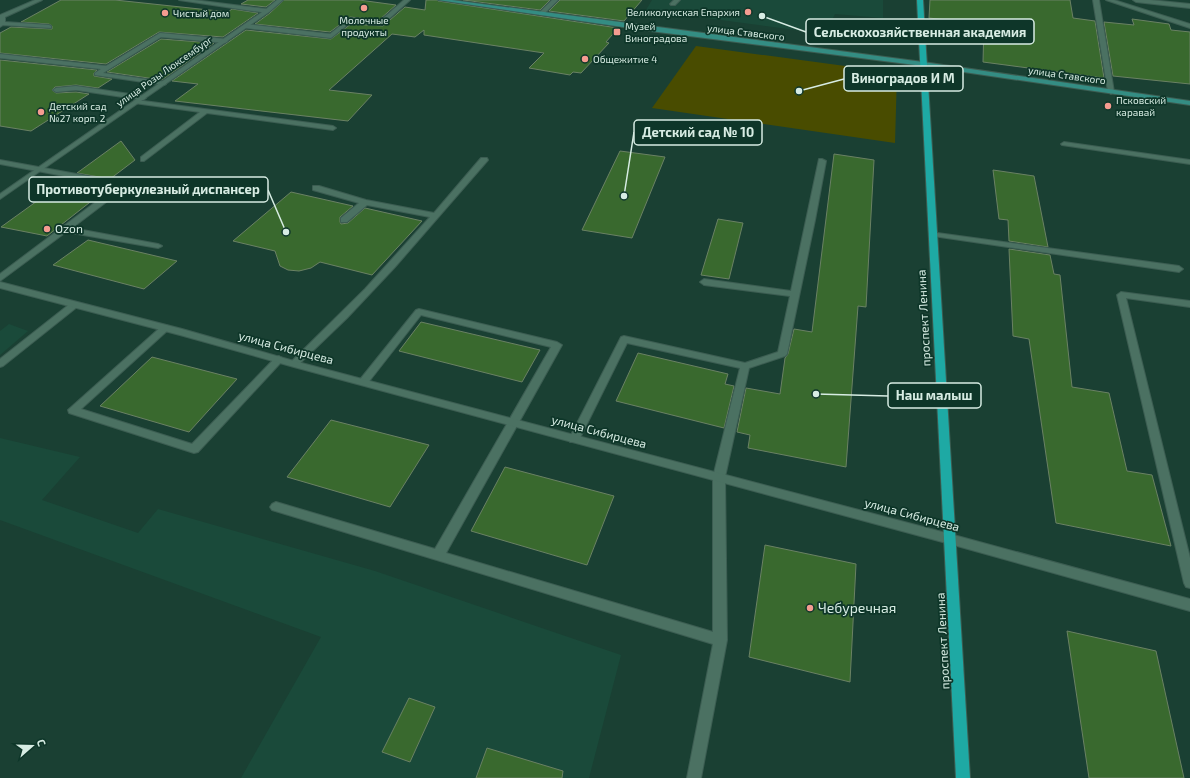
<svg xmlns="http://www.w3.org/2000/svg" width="1190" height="778" viewBox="0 0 1190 778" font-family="'Exo 2',sans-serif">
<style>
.built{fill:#1a4a3a}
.green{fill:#494c00}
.building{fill:#39692e;stroke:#6a8164}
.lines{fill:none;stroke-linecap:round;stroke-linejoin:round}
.lane-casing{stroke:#3c5d52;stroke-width:2}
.street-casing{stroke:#3c5d52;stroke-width:2}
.secondary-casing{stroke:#3c5d52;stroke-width:2}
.primary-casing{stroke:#3c5d52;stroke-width:2}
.lane{fill:#4b7162;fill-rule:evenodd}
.street{fill:#4b7162;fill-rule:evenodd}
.secondary{fill:#348d83;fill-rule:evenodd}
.primary{fill:#1ea9a4;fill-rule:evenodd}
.poi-dot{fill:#f59c90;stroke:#0e3629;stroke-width:1.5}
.labels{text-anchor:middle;stroke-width:3.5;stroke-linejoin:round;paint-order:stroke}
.far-poi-label{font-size:10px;fill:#d7ece3;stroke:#0e3629;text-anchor:start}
.far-street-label{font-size:10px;fill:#d7ece3;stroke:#0e3629}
.poi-label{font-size:12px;fill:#d7ece3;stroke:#0e3629;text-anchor:start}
.street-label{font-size:12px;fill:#d7ece3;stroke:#0e3629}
.near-poi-label{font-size:14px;fill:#d7ece3;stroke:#0e3629;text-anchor:start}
.leader{fill:none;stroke:#d7ece3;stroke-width:1.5}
.callout-dot{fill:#d7ece3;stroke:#0e3629;stroke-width:1.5}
.callout{fill:#0e3629;stroke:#d7ece3;stroke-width:1.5}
.callout-label{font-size:13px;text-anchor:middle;font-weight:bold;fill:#d7ece3}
</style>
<rect width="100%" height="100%" fill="#1a4033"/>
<g class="built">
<polygon points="652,0 883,0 883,18 835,14 825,34 646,10"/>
<polygon points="9,324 28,331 0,355 0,331"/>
<polygon points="0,438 80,457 42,500 138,533 158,509 375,571 621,655 589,778 241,778 321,637 0,520"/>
</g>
<polygon class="green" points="696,46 897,73 895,143 652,108"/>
<g class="building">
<polygon points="61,0 115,0 228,12 232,9 258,13 223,37 159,32 106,64 0,53 0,33 11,27 52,29 52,26 49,24 21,22"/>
<polygon points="248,0 275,0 266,7 241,4"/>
<polygon points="284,0 359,0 396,5 379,20 350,17 330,32 255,24 270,13"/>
<polygon points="426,0 437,0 438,1 618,28 606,42 609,43 581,73 573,72 570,75 529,68 544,53 424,35 424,30 415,37 392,34 329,90 372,95 348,121 175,101 198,84 172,81 246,30 331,39 351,24 383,26 405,7 425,10"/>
<polygon points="463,0 550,0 540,10"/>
<polygon points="560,0 642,0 624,21 549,11"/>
<polygon points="930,0 1070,0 1073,18 1095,21 1104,78 983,62 984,24 929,18"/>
<polygon points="1132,19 1169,24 1171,30 1190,32 1190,84 1113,76 1104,22 1134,25"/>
<polygon points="161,39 214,43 162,80 107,72"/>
<polygon points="0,60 97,70 94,73 94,76 112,79 98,88 76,85 55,87 52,90 56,93 76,92 89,94 31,131 0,126"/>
<polygon points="121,141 135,160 110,179 77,173"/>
<polygon points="620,151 665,157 632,238 582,230"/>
<polygon points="834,154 874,160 866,307 858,306 846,467 748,448 750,435 737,432 746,388 780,394 785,358 788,354 794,329 812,332"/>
<polygon points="993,170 1034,176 1048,247 1009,241 1008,220 999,219"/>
<polygon points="69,178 102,185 99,187 108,188 47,236 1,227"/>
<polygon points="291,192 353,206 340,217 340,222 341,224 348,223 365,208 422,221 372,275 320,262 311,268 299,271 288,270 280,266 275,251 233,241"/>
<polygon points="718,219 743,223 729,279 701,275"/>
<polygon points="88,240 177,261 144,289 53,265"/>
<polygon points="1009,249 1050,255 1054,274 1060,275 1072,387 1109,393 1127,471 1152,475 1171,546 1056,523 1029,339 1013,336"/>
<polygon points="421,322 540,350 522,382 399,351"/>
<polygon points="638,353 728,374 725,384 734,386 724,428 616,401"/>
<polygon points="152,357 237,379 189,432 100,406"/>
<polygon points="331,420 429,445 390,507 287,477"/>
<polygon points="505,467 614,496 587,565 471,531"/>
<polygon points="765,545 856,564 850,682 749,657"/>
<polygon points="1067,631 1156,651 1184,778 1089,778"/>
<polygon points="409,698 435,707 410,762 382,752"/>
<polygon points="487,748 563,771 562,778 476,778"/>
</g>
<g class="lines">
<defs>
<g id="lane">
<polygon points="35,0 42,0 5,17 5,22 49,25 51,26 51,28 3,25 0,27 0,15"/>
<polygon points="179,0 194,0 267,9 270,11 267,13"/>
<polygon points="404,0 410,0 382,25 351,22 331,38 246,28 243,26 246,24 330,34 350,18 379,22"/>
<polygon points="552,0 558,0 543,15 539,15 539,13"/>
<polygon points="674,0 680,0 675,5 671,5 670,4"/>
<polygon points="1093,0 1099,0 1114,92 1111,94 1108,92"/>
<polygon points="1106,0 1114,0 1190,24 1190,28"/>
<polygon points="160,33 225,39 228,41 225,43 161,37 103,73 166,82 166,84 164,85 95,75 95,73 101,69 0,58 0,54 106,66"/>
<polygon points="76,86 143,96 146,98 143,100 76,90 56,92 53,90 56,88"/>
<polygon points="136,100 333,126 336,128 333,130 207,113 144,161 141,161 141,157 200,112 134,103 134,101"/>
<polygon points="1064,142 1190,160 1190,164 1062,145 1061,144"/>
<polygon points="481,158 487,158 488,160 395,267 347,318 297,366 291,366 289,364 291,362 365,289 430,217 367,205 347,222 341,222 341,218 359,203 313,190 313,186 319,186 366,200 434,213"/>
<polygon points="819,159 822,159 826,161 815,220 787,354 785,356 749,368 725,477 727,640 701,778 687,778 713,644 272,510 270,507 272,504 276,502 435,549 551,347 421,315 367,384 363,385 358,382 416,310 419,309 557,342 562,345 446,553 713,632 713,477 740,368 627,343 578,442 570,442 569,439 621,337 624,336 745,363 778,352 790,296 704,285 700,282 704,279 791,291"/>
<polygon points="0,160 126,183 126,187 72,228 158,244 162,246 158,248 66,232 0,281 0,274 117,186 0,164"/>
<polygon points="930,232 1179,266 1183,269 1179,272 933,236 930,236"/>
<polygon points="1121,292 1190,301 1190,307 1126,298 1190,558 1190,588 1186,587 1184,583 1117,295"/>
<polygon points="74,302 77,303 78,305 77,307 3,366 0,367 0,359 71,303"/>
<polygon points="165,325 168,326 170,328 168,330 81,409 192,444 276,357 279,356 284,359 198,452 194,453 69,413 68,410 162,326"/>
</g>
<g id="street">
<polygon points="277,0 283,0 269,12 0,199 0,194 265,10"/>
<polygon points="1133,0 1150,0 1190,4 1190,8 1136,2"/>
<polygon points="0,282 182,329 294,361 950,534 1190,599 1190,611 950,544 294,367 180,335 0,288"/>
</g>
<polygon id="secondary" points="438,0 452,0 923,62 1190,101 1190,105 923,66 650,31"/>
<polygon id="primary" points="917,0 923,0 970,778 956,778"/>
</defs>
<use href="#lane" class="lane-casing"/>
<use href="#street" class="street-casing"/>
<use href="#secondary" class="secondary-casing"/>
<use href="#primary" class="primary-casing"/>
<use href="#lane" class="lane"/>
<use href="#street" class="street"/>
<use href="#secondary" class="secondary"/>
<use href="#primary" class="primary"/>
</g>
<g class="poi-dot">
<circle cx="364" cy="8" r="4"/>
<circle cx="748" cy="12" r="4"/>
<circle cx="165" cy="13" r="4"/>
<rect x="613" y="28" width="8" height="8" rx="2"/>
<circle cx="585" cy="59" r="4"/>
<circle cx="1108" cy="106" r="4"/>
<circle cx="41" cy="112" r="4"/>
<circle cx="47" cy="229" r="4"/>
<circle cx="810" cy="608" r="4"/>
</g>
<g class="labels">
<g class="far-poi-label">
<text x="740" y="16" text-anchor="end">Великолукская Епархия</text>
<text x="173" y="17">Чистый дом</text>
<text x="364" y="24" text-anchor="middle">Молочные<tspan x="364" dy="12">продукты</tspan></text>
<text x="625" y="30">Музей<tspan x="625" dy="12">Виноградова</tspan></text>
<text x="593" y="63">Общежитие 4</text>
<text x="1116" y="104">Псковский<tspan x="1116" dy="12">каравай</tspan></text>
<text x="49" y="110">Детский сад<tspan x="49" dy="12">№27 корп. 2</tspan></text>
</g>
<g class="far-street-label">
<text transform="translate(746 32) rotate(7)" y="4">улица Ставского</text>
<text transform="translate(164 71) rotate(-35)" y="4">улица Розы Люксембург</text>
<text transform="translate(1067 75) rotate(8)" y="4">улица Ставского</text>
</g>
<g class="poi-label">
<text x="55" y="233">Ozon</text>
</g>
<g class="street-label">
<text transform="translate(924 318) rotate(-93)" y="4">проспект Ленина</text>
<text transform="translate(286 348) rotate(15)" y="4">улица Сибирцева</text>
<text transform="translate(599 432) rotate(15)" y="4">улица Сибирцева</text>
<text transform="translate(912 515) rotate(15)" y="4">улица Сибирцева</text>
<text transform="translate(943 641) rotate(-93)" y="4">проспект Ленина</text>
</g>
<g class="near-poi-label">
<text x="818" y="613">Чебуречная</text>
</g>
</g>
<path class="leader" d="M762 16L806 32M799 91L844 79M624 196L634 132M286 232L268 190M816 394L888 396"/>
<g class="callout-dot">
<circle cx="762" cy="16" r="4"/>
<circle cx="799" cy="91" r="4"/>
<circle cx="624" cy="196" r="4"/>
<circle cx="286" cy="232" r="4"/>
<circle cx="816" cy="394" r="4"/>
</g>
<g class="callout">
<rect x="806" y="19" width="228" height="25" rx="4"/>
<rect x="844" y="66" width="119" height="25" rx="4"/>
<rect x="634" y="120" width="128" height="25" rx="4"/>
<rect x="29" y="177" width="239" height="25" rx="4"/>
<rect x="888" y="383" width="93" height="25" rx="4"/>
</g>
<g class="callout-label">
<text x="920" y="37">Сельскохозяйственная академия</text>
<text x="903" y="83">Виноградов И М</text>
<text x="698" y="137">Детский сад № 10</text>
<text x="148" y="194">Противотуберкулезный диспансер</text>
<text x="934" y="400">Наш малыш</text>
</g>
<g transform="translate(32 746) rotate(70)" stroke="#0e3629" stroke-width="3" paint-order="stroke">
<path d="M0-3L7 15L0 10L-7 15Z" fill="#d7ece3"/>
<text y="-6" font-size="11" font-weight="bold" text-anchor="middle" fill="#d7ece3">С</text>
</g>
</svg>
